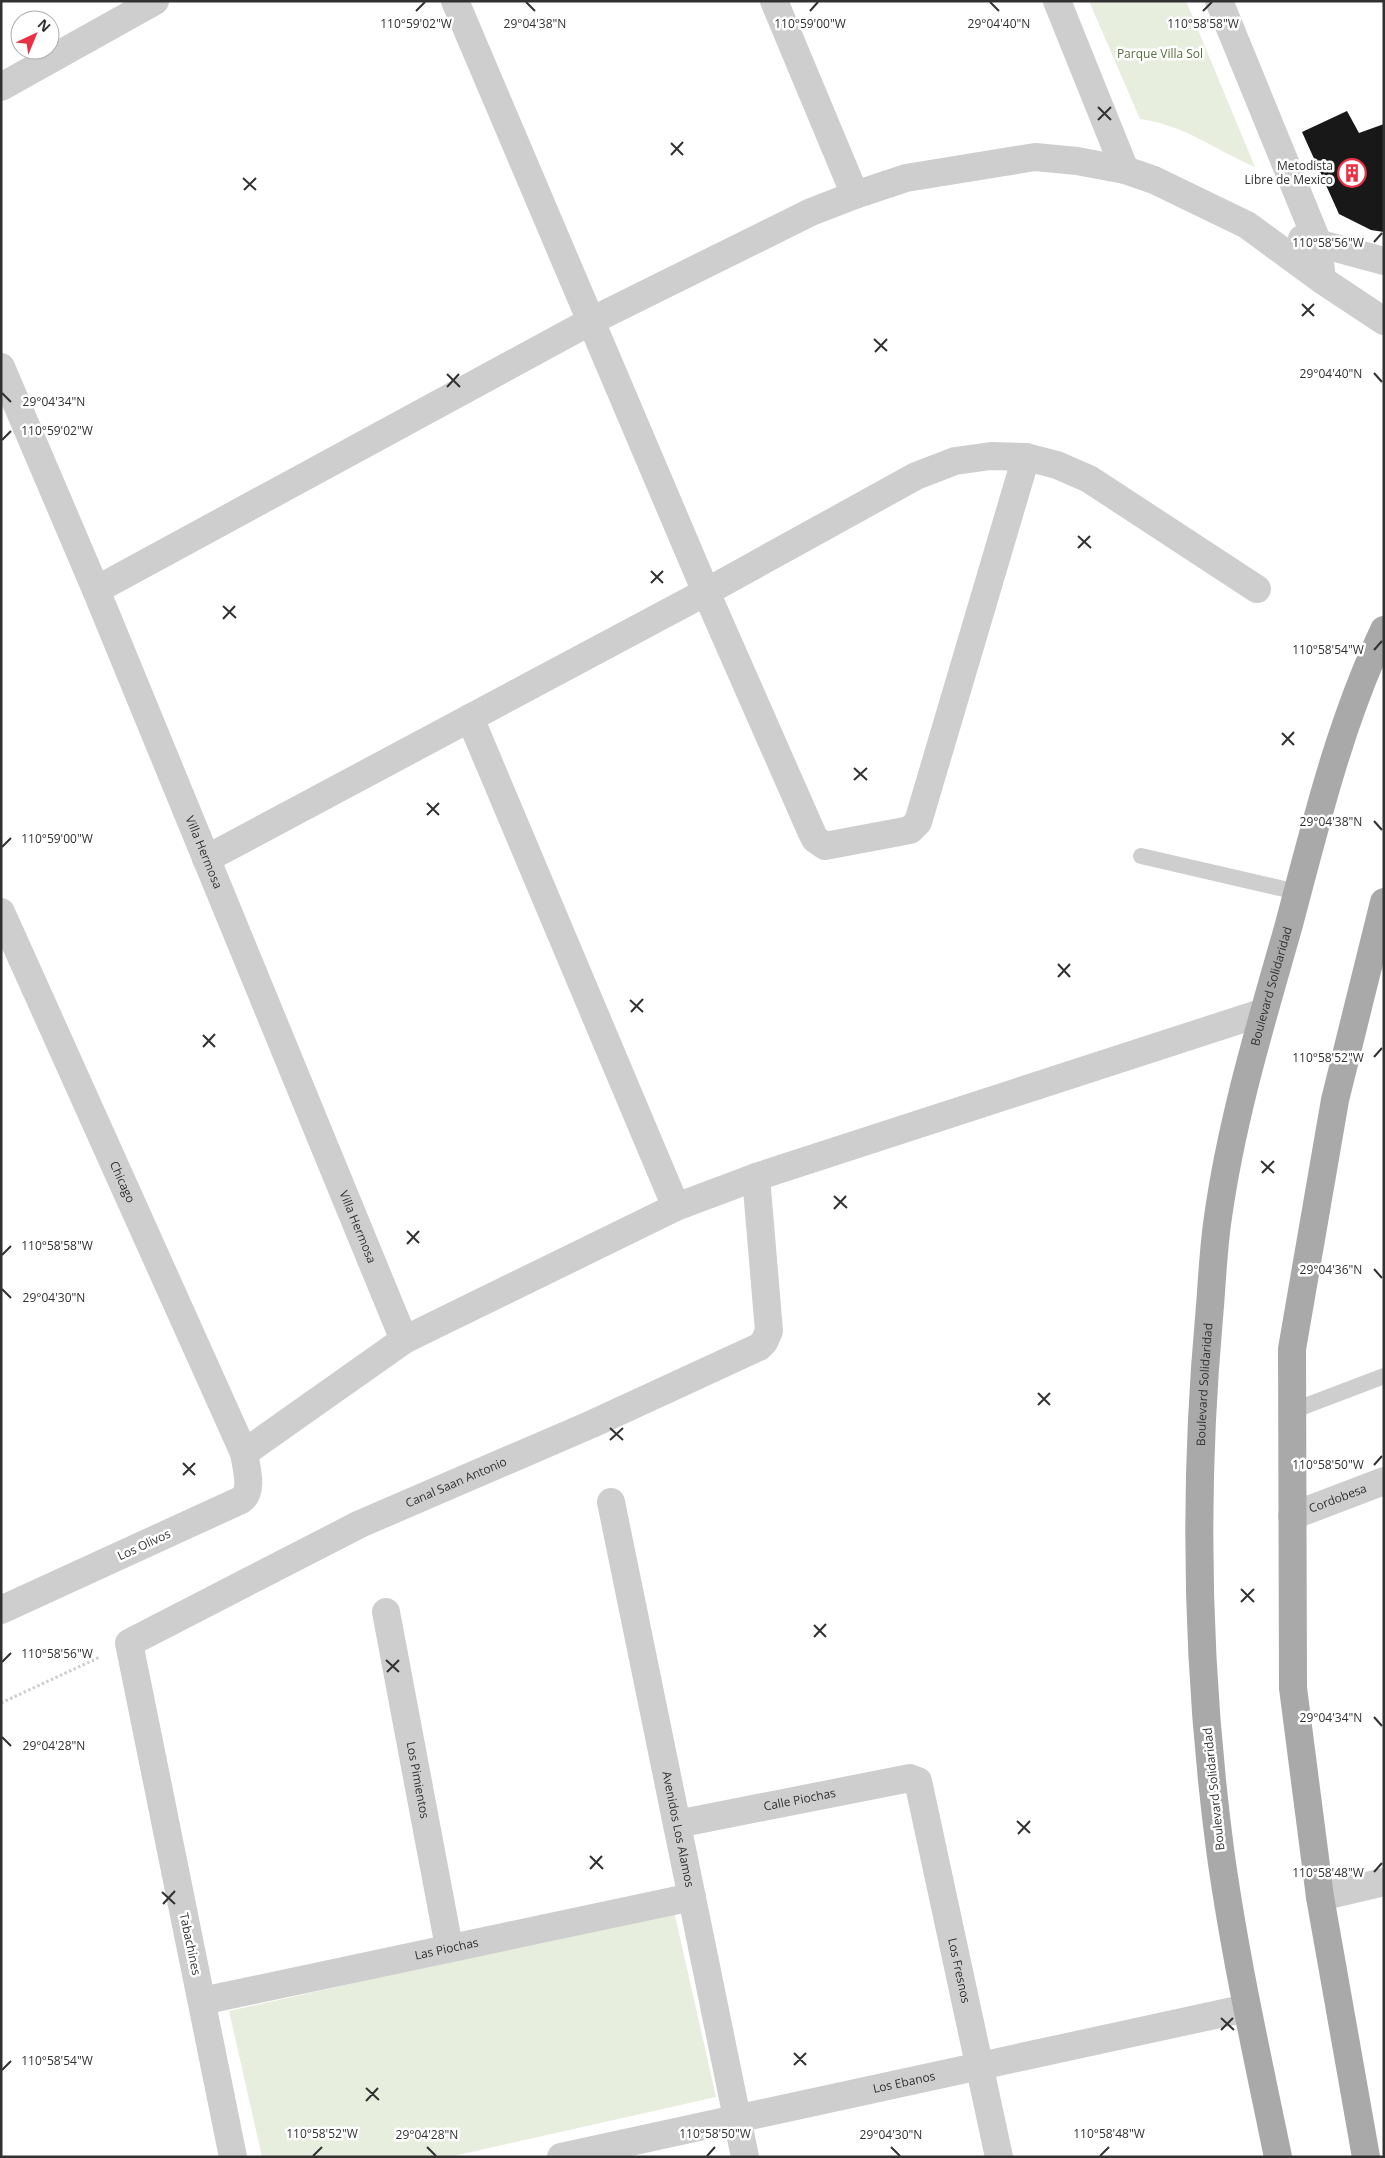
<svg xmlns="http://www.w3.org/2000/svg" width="1385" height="2158" viewBox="0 0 1385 2158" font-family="'Open Sans',sans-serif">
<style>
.green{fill:#e7eede}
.building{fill:#181818}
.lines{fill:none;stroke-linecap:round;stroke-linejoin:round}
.path{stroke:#cecece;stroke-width:3;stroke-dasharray:2.5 2.5;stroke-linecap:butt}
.service{stroke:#cecece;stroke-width:16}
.minor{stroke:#cecece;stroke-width:28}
.primary{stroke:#a9a9a9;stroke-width:28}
.ticks{fill:none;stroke:#313131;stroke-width:2}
.labels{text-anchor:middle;stroke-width:5;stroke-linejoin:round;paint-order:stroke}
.park-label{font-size:12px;fill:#556e3c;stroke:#fff}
.poi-label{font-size:12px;fill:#313131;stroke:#fff;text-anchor:end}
.street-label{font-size:12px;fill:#313131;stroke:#fff}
.ticks-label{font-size:12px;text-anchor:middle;fill:#313131;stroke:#fff;stroke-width:5;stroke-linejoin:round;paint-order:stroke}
</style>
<rect width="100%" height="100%" fill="#fff"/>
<g class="green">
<path d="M1089,1H1186L1255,167C1213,149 1187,126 1140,119Z"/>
<polygon points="674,1911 716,2097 449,2157 262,2157 229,2011"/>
</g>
<polygon class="building" points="1347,111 1359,133 1384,124 1384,232 1371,230 1339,214 1302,132"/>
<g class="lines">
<polyline class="path" points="1,1703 100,1657"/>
<g class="service">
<polyline points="1141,856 1297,892"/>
<polyline points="1292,1411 1384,1376"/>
</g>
<g class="minor">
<polyline points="455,1 706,592 812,833 815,839 825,846 910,830 918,822 1026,457"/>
<polyline points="774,1 855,195"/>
<polyline points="1057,1 1125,170"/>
<polyline points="1219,1 1318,243 1322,280"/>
<polyline points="1,87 155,1"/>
<polyline points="1302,239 1384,261"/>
<path id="s1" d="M1,367L96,590L404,1340"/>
<polyline points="96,590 591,321 811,212 855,195 906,178 1035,157 1077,161 1125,170 1154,180 1247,225 1322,280 1384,321"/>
<polyline points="470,718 676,1207"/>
<polyline points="206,859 706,592 916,476 955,461 991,456 1026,457 1057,465 1089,479 1257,589"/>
<path id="s2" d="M1,912L244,1453C246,1467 254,1491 241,1500L1,1610"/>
<polyline points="244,1453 404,1340 676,1207 756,1177 1264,1012"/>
<path id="s3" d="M611,1502L745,2157"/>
<path id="s4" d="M1292,1516L1384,1481"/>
<path id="s5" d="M386,1612L449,1947"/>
<path id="s6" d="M677,1824L910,1778L918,1781L999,2157"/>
<polyline points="1320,1897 1384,1882"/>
<path id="s7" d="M202,2001L692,1897"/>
<path id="s8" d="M233,2157L129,1643L360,1524L592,1424L759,1347L764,1342L769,1331L756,1177"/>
<path id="s9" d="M561,2157L1247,2008"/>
</g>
<g class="primary">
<path id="s10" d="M1278,2157C1257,2055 1234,1952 1220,1849C1197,1673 1193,1495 1209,1318C1212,1284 1213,1250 1218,1217C1232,1118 1261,1023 1288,928C1315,827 1339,725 1384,630"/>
<polyline points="1366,2157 1320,1897 1293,1688 1292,1349 1335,1100 1384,902"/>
</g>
</g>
<path class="ticks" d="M526,2L535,11M990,2L999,11M416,11L425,2M810,11L818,2M1203,11L1212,2M1098,107L1111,120M1098,120L1111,107M671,143L683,155M671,155L683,142M243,178L256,190M244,190L256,178M1374,242L1382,233M1302,304L1314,316M1302,316L1314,304M874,339L887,351M875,352L887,339M1374,373L1382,382M447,374L460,387M447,387L459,374M2,393L11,402M2,440L11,431M1078,536L1091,548M1078,548L1090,536M651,571L663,583M651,583L663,571M223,606L236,618M223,619L235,606M1374,650L1382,641M1282,733L1294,745M1282,745L1294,732M854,768L867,780M854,780L867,768M427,803L439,815M427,815L439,803M1374,821L1382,830M2,847L11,838M1058,964L1070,977M1058,977L1070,964M630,1000L643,1012M631,1012L643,999M203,1035L215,1047M203,1047L215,1034M1374,1057L1382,1048M1261,1161L1274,1173M1262,1173L1274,1161M834,1196L847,1208M834,1209L846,1196M407,1231L419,1243M407,1244L419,1231M2,1255L11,1246M1374,1269L1382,1278M2,1289L11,1298M1038,1393L1050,1405M1038,1405L1050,1393M610,1428L623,1440M610,1440L623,1428M183,1463L195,1475M1374,1465L1382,1456M183,1475L195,1463M1241,1589L1254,1602M1241,1602L1254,1589M814,1625L826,1637M814,1637L826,1624M386,1660L399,1672M2,1662L11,1653M387,1672L399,1660M1374,1717L1382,1726M2,1737L11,1746M1017,1821L1030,1833M1018,1834L1030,1821M590,1856L603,1869M590,1869L602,1856M1374,1872L1382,1863M162,1892L175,1904M163,1904L175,1891M1221,2018L1234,2030M1221,2030L1233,2018M794,2053L806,2065M794,2065L806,2053M2,2070L11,2061M366,2088L379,2100M366,2101L378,2088M427,2147L436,2156M891,2147L900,2156M313,2156L322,2147M707,2156L715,2147M1100,2156L1109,2147"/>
<defs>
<symbol id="building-ring" viewBox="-11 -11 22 22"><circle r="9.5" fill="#fff" stroke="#ea3045" stroke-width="1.5"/><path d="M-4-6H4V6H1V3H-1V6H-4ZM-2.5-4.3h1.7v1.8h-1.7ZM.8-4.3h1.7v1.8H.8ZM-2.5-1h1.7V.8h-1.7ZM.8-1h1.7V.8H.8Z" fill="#ea3045"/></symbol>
</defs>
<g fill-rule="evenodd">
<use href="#building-ring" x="1336" y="157" width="32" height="32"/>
</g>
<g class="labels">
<g class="park-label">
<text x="1160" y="58">Parque Villa Sol</text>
</g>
<g class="poi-label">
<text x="1333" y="170">Metodista<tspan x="1333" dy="14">Libre de Mexico</tspan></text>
</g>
<g class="street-label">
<text dy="4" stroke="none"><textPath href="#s1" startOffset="526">Villa Hermosa</textPath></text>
<text dy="4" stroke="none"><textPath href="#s10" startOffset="1184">Boulevard Solidaridad</textPath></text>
<text dy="4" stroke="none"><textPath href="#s2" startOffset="296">Chicago</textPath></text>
<text dy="4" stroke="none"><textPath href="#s1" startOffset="931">Villa Hermosa</textPath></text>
<text dy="4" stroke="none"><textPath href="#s10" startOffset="779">Boulevard Solidaridad</textPath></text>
<text dy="4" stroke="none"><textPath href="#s8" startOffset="889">Canal Saan Antonio</textPath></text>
<text dy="4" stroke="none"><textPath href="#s4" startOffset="49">Cordobesa</textPath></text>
<text transform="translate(144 1545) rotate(-25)" y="4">Los Olivos</text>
<text dy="4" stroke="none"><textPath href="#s5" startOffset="171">Los Pimientos</textPath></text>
<text transform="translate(1214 1789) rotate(-96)" y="4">Boulevard Solidaridad</text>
<text dy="4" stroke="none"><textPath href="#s6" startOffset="125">Calle Piochas</textPath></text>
<text dy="4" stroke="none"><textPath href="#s3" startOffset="334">Avenidos Los Alamos</textPath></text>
<text transform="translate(190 1944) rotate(78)" y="4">Tabachines</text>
<text dy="4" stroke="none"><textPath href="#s7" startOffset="250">Las Piochas</textPath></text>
<text dy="4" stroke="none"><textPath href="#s6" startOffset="440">Los Fresnos</textPath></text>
<text dy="4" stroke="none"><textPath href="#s9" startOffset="351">Los Ebanos</textPath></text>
</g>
</g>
<g class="ticks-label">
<text x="535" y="28">29°04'38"N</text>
<text x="999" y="28">29°04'40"N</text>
<text x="416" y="28">110°59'02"W</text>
<text x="810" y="28">110°59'00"W</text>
<text x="1203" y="28">110°58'58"W</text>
<text x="1328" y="247">110°58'56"W</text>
<text x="1331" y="378">29°04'40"N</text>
<text x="54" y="406">29°04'34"N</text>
<text x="57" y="435">110°59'02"W</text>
<text x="1328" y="654">110°58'54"W</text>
<text x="1331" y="826">29°04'38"N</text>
<text x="57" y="843">110°59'00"W</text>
<text x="1328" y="1062">110°58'52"W</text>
<text x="57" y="1250">110°58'58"W</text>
<text x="1331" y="1274">29°04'36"N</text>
<text x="54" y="1302">29°04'30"N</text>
<text x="1328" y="1469">110°58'50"W</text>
<text x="57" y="1658">110°58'56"W</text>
<text x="1331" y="1722">29°04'34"N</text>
<text x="54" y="1750">29°04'28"N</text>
<text x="1328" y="1877">110°58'48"W</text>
<text x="57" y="2065">110°58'54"W</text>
<text x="322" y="2138">110°58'52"W</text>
<text x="715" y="2138">110°58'50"W</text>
<text x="1109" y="2138">110°58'48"W</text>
<text x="427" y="2139">29°04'28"N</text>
<text x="891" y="2139">29°04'30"N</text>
</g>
<rect width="1385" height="2158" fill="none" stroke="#313131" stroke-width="5"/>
<g transform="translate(35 35) rotate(44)"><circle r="24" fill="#ffffff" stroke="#adadad"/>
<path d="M0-4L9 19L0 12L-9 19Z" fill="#ea3045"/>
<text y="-8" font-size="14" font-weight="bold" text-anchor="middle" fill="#313131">N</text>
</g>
</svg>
